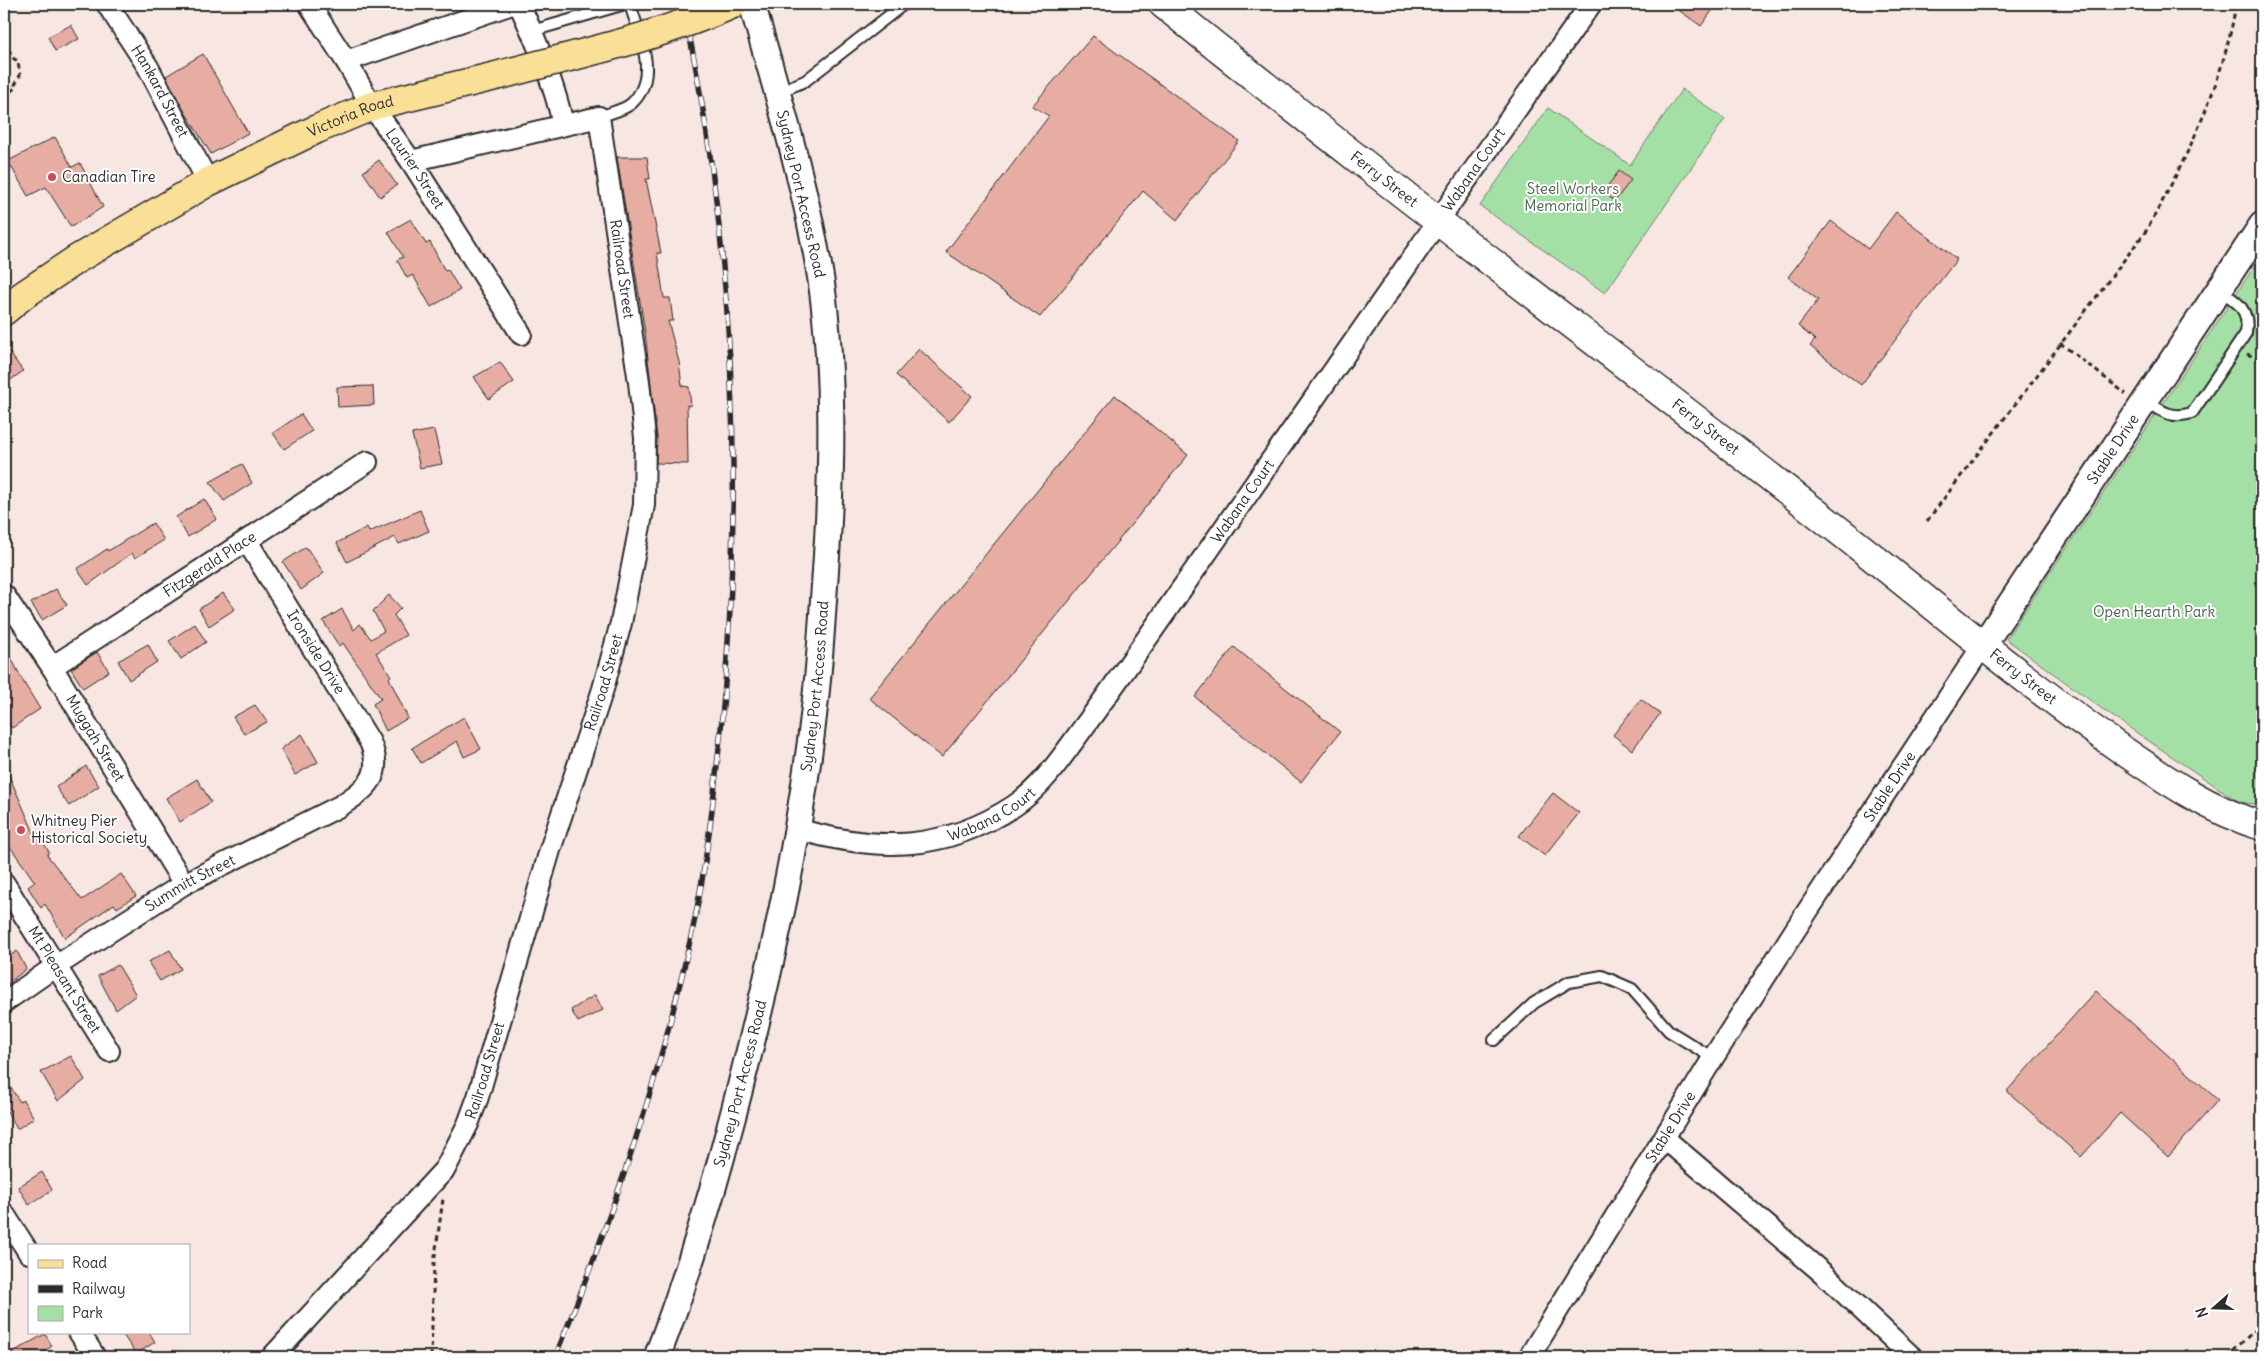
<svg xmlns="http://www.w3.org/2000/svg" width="2266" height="1361" viewBox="0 0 2266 1361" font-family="Delius,sans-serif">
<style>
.green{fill:#a4dfa6;stroke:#688568}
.building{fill:#e7ada2;stroke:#2b2b2b}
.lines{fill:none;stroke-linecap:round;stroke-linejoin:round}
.service-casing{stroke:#2b2b2b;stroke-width:14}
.minor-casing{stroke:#2b2b2b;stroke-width:24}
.tertiary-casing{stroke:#2b2b2b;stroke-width:29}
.secondary-casing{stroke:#2b2b2b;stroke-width:31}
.primary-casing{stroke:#2b2b2b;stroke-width:31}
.path{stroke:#2b2b2b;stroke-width:3;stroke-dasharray:5 4;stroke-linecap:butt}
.service{stroke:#fff;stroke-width:10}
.minor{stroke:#fff;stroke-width:20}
.tertiary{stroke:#fff;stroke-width:25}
.secondary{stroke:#fff;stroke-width:28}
.primary{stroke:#fadf96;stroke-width:28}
.rail-casing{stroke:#2b2b2b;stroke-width:5.5}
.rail{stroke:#fff;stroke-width:4;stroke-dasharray:11;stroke-linecap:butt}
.primary-bridge-casing{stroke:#2b2b2b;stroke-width:31;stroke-linecap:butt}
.primary-bridge{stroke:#fadf96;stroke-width:28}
.poi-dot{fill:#d1495b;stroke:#fff;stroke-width:2}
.labels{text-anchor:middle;stroke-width:4;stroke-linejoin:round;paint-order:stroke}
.street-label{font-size:15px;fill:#2b2b2b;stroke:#fff}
.poi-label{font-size:15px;fill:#2b2b2b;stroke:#fff;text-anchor:start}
.park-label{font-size:15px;fill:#4f6150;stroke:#fff}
</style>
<rect width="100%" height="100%" fill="#f8e6e3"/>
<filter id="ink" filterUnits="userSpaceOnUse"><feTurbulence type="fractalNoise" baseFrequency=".02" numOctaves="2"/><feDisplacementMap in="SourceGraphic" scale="10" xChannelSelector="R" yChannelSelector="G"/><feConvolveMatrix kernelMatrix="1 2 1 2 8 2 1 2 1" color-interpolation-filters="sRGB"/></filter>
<g filter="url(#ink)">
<g class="green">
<polygon points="1682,89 1725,119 1605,293 1480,206 1548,108 1630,165"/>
<polygon points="2262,255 2262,805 2239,802 2109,714 2006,639"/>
</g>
<g class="building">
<polygon points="1670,4 1717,4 1701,26"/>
<polygon points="71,25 79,39 55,51 48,37"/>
<polygon points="1093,36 1239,141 1177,220 1143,191 1040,317 946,252 1049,116 1032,106"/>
<polygon points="203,54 248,133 211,154 182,107 166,76"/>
<polygon points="55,137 72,167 80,163 103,207 71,227 46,187 28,196 8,161"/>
<polygon points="617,157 647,157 650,179 646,179 661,253 657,253 664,298 670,298 673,321 668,321 679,362 682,386 689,387 691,406 687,405 688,464 656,463 657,437 645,333"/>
<polygon points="379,160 397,185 380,197 363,172"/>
<polygon points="1619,171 1631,180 1615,201 1603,192"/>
<polygon points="1896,212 1957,259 1861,385 1810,346 1815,340 1798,326 1818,300 1788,277 1831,221 1868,249"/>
<polygon points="411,219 426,244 430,242 445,271 448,270 460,290 431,307 413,275 407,278 397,260 403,257 388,232"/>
<polygon points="4,345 23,371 4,385"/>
<polygon points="919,349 972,396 949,422 896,375"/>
<polygon points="500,362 514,382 489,399 474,377"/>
<polygon points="373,386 374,405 338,407 337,387"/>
<polygon points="1115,395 1188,455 942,757 869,698"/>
<polygon points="301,414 312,431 284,449 273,433"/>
<polygon points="434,430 442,464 420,468 412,434"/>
<polygon points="242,464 252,483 224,501 210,482"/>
<polygon points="204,499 217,519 188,537 176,517"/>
<polygon points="420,510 429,531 399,544 395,537 347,562 337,543 367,527 369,532"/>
<polygon points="153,523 164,540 135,558 132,553 88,585 77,569 107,549 108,551"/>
<polygon points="306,547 324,573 301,590 283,562"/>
<polygon points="56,589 67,605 42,620 31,603"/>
<polygon points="223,593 235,609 209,626 199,609"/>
<polygon points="389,595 401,608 394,615 406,635 376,653 391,676 389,678 408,718 386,731 373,704 381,699 343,643 339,646 323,621 342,609 354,630 360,624 371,639 384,631 373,611"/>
<polygon points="195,624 206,642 181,659 169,641"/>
<polygon points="4,644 24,683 40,709 12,728 4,716"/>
<polygon points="148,644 157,662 129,680 118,661"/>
<polygon points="1234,647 1340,732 1301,782 1195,697"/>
<polygon points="97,652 109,671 83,688 71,669"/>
<polygon points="1641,699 1660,714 1632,750 1613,735"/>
<polygon points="255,705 267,722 244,734 233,717"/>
<polygon points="464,717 481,749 464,757 457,741 421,763 412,748"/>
<polygon points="302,734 318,762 295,775 281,749"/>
<polygon points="4,764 35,835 38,833 49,852 47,855 82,900 121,874 136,896 117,908 114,904 65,938 45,904 41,908 28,887 35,882 4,838"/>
<polygon points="86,766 99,786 69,806 56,787"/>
<polygon points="197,779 211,802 180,822 166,798"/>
<polygon points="1553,793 1579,813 1545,856 1519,836"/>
<polygon points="170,950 181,969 160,981 148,962"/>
<polygon points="17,951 26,969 4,987 4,960"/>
<polygon points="118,965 136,995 116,1010 98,976"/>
<polygon points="2096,991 2218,1100 2168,1157 2120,1113 2081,1157 2007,1091"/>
<polygon points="595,995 603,1010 578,1022 571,1010"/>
<polygon points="71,1056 85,1080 58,1101 41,1072"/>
<polygon points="4,1077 20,1102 23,1100 34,1118 17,1129 4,1106"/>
<polygon points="42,1172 52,1190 29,1205 18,1187"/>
<polygon points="121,1332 149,1332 155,1342 136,1354"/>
<polygon points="45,1334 52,1346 36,1357 4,1357"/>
</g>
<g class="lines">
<defs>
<g id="service">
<polyline points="532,31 625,4"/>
<polyline points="778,92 805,81 904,4"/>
<path d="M599,117C609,113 625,110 632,103C660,76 639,35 630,4"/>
<path d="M2146,401C2163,412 2171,419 2192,413L2246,333C2250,310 2237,301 2219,290"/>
<polyline points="1494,1040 1534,1003 1569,982 1602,976 1632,989 1669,1031 1713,1058"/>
</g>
<g id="minor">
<path id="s1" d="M107,4L148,67L208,182"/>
<path id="s2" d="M309,4L346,61L372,106L411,161L521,334"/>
<path d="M519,4C537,42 554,83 563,124"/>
<polyline points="346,61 512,4"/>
<path id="s3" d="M4,595L52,667L184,884"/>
<path id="s4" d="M52,667L367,462"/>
<path id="s5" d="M797,829C877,852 943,852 1014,806C1044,786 1065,752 1086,724C1120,678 1152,631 1185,584C1320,391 1454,196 1591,4"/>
<path id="s6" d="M4,883L109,1051"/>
<path id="s7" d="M4,1002L56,966L184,884L340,806C366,789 385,776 370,742L247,541"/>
<polyline points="1664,1138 1825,1275 1912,1357"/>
<polyline points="4,1214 29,1253"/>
<polyline points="79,1332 95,1357"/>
<path id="s8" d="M272,1357L445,1169L468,1124L478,1097L550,850L603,689L621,623L644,505L645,438L639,382L599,117L411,161"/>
<path id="s9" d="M1529,1357L1713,1058L1797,927L1983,645"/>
</g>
<g id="tertiary">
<path id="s10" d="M1983,645L2262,225"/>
<path id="s11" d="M657,1357C690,1270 716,1182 739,1092C772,964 801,834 815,703C820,662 822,620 825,578C832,480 835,378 821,280C806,186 778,95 752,4"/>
</g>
<g id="secondary">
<path id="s12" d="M1163,4C1392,190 1629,365 1861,548C1946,615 2029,685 2118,747C2163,778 2209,810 2262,826"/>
</g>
<g id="primary">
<path id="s13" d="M4,311L22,296L77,259L208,182L317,129L372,106L500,75"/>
</g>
</defs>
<use href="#service" class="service-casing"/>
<use href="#minor" class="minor-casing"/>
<use href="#tertiary" class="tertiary-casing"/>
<use href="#secondary" class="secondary-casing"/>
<use href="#primary" class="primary-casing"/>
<g class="path">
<polyline points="4,42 14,59 18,61 20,75 15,85 16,87 4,97"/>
<polyline points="2060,343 2126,394"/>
<polyline points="2247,354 2262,360"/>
<path d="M1927,521L2146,231C2186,160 2223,85 2236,4"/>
<polyline points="431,1357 434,1263 443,1199"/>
<polyline points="2227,1357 2262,1323"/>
</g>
<use href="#service" class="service"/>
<use href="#minor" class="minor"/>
<use href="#tertiary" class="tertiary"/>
<use href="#secondary" class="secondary"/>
<use href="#primary" class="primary"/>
<defs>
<path id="rail" d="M555,1357C612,1219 661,1075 693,928C707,863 714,795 721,729C745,487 734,242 683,4"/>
</defs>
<use href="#rail" class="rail-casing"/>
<use href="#rail" class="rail"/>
<defs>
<path id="primary-bridge" d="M500,75C578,54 659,37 733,4"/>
</defs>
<use href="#primary-bridge" class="primary-bridge-casing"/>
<use href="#primary-bridge" class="primary-bridge"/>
</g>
</g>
<g class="poi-dot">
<circle cx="52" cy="177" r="5"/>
<circle cx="21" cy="830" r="5"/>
</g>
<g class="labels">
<g class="street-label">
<text dy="5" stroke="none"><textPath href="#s1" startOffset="102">Hankard Street</textPath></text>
<text dy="5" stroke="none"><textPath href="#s13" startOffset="399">Victoria Road</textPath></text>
<text dy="5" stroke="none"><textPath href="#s2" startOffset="196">Laurier Street</textPath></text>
<text dy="5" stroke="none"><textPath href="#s5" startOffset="1012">Wabana Court</textPath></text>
<text dy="5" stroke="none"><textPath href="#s12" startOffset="282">Ferry Street</textPath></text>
<text transform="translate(801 194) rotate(77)" y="5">Sydney Port Access Road</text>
<text transform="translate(622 269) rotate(82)" y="5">Railroad Street</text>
<text dy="5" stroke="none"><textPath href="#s12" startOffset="688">Ferry Street</textPath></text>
<text dy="5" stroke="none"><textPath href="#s10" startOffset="235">Stable Drive</textPath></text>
<text dy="5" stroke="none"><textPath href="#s5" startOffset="608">Wabana Court</textPath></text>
<text dy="5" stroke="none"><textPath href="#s4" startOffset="188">Fitzgerald Place</textPath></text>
<text transform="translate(316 652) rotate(58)" y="5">Ironside Drive</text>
<text dy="5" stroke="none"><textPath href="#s12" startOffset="1092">Ferry Street</textPath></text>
<text dy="5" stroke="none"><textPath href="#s8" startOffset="768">Railroad Street</textPath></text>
<text dy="5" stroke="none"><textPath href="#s11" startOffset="691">Sydney Port Access Road</textPath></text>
<text dy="5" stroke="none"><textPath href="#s3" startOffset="170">Muggah Street</textPath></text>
<text dy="5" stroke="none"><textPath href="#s9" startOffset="675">Stable Drive</textPath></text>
<text dy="5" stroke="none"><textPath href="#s5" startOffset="202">Wabana Court</textPath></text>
<text dy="5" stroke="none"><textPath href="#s7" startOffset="221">Summitt Street</textPath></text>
<text dy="5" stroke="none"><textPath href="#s6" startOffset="114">Mt Pleasant Street</textPath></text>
<text dy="5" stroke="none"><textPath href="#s8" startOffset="362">Railroad Street</textPath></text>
<text dy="5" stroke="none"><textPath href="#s11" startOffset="286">Sydney Port Access Road</textPath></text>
<text dy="5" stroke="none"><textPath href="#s9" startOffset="270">Stable Drive</textPath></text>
</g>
<g class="poi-label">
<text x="62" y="182">Canadian Tire</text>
<text x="31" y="826">Whitney Pier<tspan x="31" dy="17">Historical Society</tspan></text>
</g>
<g class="park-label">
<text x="1573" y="194">Steel Workers<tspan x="1573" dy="17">Memorial Park</tspan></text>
<text x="2154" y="617">Open Hearth Park</text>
</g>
</g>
<rect width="2266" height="1361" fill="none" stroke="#fff" stroke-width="20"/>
<rect x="10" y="10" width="2246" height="1341" fill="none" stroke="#2b2b2b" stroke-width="2" filter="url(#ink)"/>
<rect x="28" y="1244" width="162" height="90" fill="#ffffff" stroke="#aaaaaa"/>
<rect x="38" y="1260" width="25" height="8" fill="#fadf96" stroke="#aaaaaa"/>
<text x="72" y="1268" font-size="15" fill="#2b2b2b">Road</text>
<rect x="38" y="1285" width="25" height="8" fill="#2b2b2b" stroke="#aaaaaa"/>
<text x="72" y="1294" font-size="15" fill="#2b2b2b">Railway</text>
<rect x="38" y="1306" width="25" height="15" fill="#a4dfa6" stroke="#aaaaaa"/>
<text x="72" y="1318" font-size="15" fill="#2b2b2b">Park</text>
<g transform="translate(2214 1308) rotate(250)" stroke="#ffffff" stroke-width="4" paint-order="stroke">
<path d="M0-4L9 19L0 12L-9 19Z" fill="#2b2b2b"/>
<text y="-8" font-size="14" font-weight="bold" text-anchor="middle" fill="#2b2b2b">N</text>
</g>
</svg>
